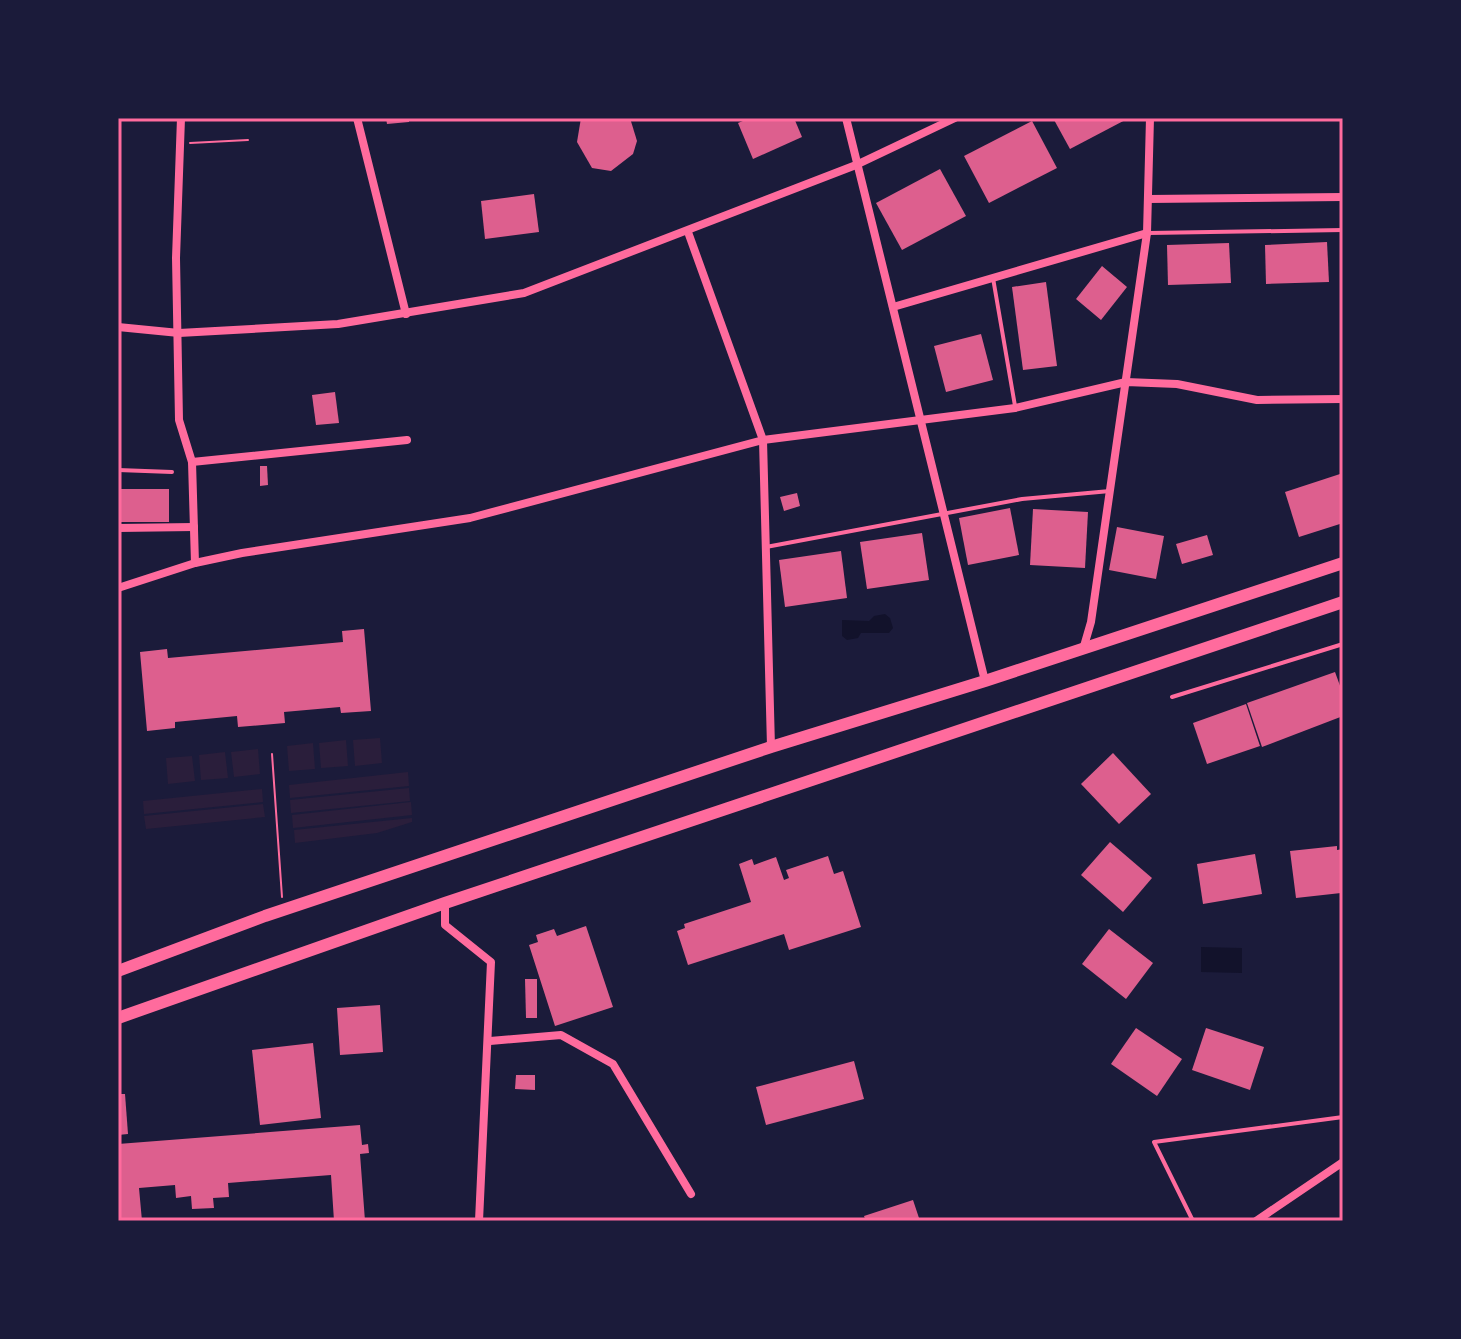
<svg xmlns="http://www.w3.org/2000/svg" width="1461" height="1339" viewBox="0 0 1461 1339" font-family="Barlow,sans-serif">
<style>
.green{fill:#2a1e3b}
.water{fill:#12122b}
.building{fill:#dd5f8e}
.lines{fill:none;stroke-linecap:round;stroke-linejoin:round}
.path{stroke:#ff6b9d;stroke-width:2}
.service{stroke:#ff6b9d;stroke-width:4}
.minor{stroke:#ff6b9d;stroke-width:8}
.primary{stroke:#ff6b9d;stroke-width:12}
.neatline{fill:none;stroke:#ff6b9d;stroke-width:3}
</style>
<rect width="100%" height="100%" fill="#1b1b3a"/>
<g class="green">
<polygon points="380,738 382,763 355,766 353,740"/>
<polygon points="346,740 348,766 321,768 319,743"/>
<polygon points="313,743 315,769 289,771 287,746"/>
<polygon points="258,749 260,774 234,777 231,752"/>
<polygon points="225,752 228,778 201,780 199,755"/>
<polygon points="192,756 195,781 168,784 166,758"/>
<polygon points="408,772 409,786 290,798 289,785"/>
<polygon points="409,788 410,801 291,813 290,800"/>
<polygon points="262,789 263,802 144,814 143,801"/>
<polygon points="411,802 412,815 293,828 292,815"/>
<polygon points="263,804 265,817 146,829 144,816"/>
<polygon points="412,818 412,822 377,833 295,843 294,830"/>
</g>
<g class="water">
<polygon points="885,614 890,618 893,628 889,633 861,633 858,638 847,640 842,636 842,620 869,621 874,616"/>
<polygon points="1201,947 1242,948 1242,973 1201,972"/>
</g>
<g class="building">
<polygon points="386,118 409,118 409,122 387,124"/>
<polygon points="581,118 630,118 637,141 633,154 611,171 592,168 577,142"/>
<polygon points="750,118 794,118 802,137 753,159 738,123"/>
<polygon points="1053,118 1129,118 1070,149"/>
<polygon points="1032,121 1057,168 989,203 964,156"/>
<polygon points="940,169 966,216 902,250 876,203"/>
<polygon points="534,194 539,232 485,239 481,201"/>
<polygon points="1327,242 1329,282 1266,284 1265,245"/>
<polygon points="1229,243 1231,283 1168,285 1167,245"/>
<polygon points="1102,266 1127,287 1101,320 1076,299"/>
<polygon points="1046,282 1057,366 1023,370 1012,287"/>
<polygon points="981,334 993,380 946,392 934,346"/>
<polygon points="335,392 339,423 316,425 312,395"/>
<polygon points="260,466 267,466 268,485 260,486"/>
<polygon points="1340,474 1343,523 1299,537 1285,492"/>
<rect x="118" y="489" width="51" height="33"/>
<polygon points="797,493 800,506 784,511 780,497"/>
<polygon points="1010,508 1019,555 968,565 959,518"/>
<polygon points="1033,509 1088,512 1085,568 1030,565"/>
<polygon points="1117,527 1164,536 1156,579 1109,570"/>
<polygon points="922,533 929,580 867,589 860,542"/>
<polygon points="1207,535 1213,555 1182,564 1176,544"/>
<polygon points="841,551 847,598 785,607 779,560"/>
<polygon points="364,629 371,711 341,713 340,707 284,712 285,723 238,727 237,716 175,722 175,728 147,731 140,652 167,649 168,658 343,642 342,631"/>
<polygon points="1335,672 1343,694 1343,716 1262,747 1247,703"/>
<polygon points="1246,704 1260,746 1207,764 1193,723"/>
<polygon points="1113,753 1151,794 1119,824 1081,784"/>
<polygon points="1110,842 1152,878 1123,912 1081,875"/>
<polygon points="1337,846 1337,850 1343,849 1341,893 1296,898 1290,851"/>
<polygon points="1255,854 1262,894 1203,904 1197,864"/>
<polygon points="828,856 834,874 843,871 861,927 789,950 784,934 688,965 677,931 685,928 684,924 751,902 739,864 752,859 754,865 776,857 784,880 789,878 786,870"/>
<polygon points="586,926 613,1007 555,1026 529,945 538,942 536,935 554,929 557,936"/>
<polygon points="1109,929 1153,963 1126,999 1082,964"/>
<polygon points="525,979 537,979 537,1018 526,1018"/>
<polygon points="380,1005 383,1052 340,1055 337,1008"/>
<polygon points="1136,1028 1182,1059 1157,1096 1111,1064"/>
<polygon points="1206,1028 1264,1047 1250,1090 1192,1070"/>
<polygon points="313,1043 321,1118 260,1125 252,1050"/>
<polygon points="854,1061 864,1099 766,1125 756,1087"/>
<polygon points="516,1075 535,1075 535,1090 515,1089"/>
<polygon points="118,1094 125,1094 128,1134 118,1135"/>
<polygon points="360,1125 362,1145 368,1144 369,1153 360,1154 365,1221 334,1221 331,1175 228,1183 229,1197 213,1198 214,1208 192,1209 191,1196 176,1198 175,1185 139,1188 142,1221 118,1221 118,1144"/>
<polygon points="913,1200 920,1221 866,1221 864,1216"/>
</g>
<g class="lines">
<g class="path">
<polyline points="190,143 248,140"/>
<polyline points="272,754 282,897"/>
</g>
<g class="service">
<polyline points="1149,233 1343,230"/>
<polyline points="993,278 1015,406"/>
<polyline points="118,470 172,472"/>
<polyline points="766,547 1022,499 1110,491"/>
<polyline points="1172,697 1343,644"/>
<polyline points="1193,1221 1154,1142 1343,1117"/>
</g>
<g class="minor">
<polyline points="181,118 176,258 179,420 192,462 195,563"/>
<polyline points="357,118 406,314"/>
<polyline points="846,118 985,681"/>
<polyline points="1148,199 1343,197"/>
<polyline points="688,232 763,440 771,747"/>
<polyline points="893,307 1147,233"/>
<polyline points="118,327 179,333 338,324 524,293 856,165 955,118"/>
<polyline points="192,462 407,440"/>
<polyline points="118,528 194,527"/>
<polyline points="118,588 195,563 242,553 470,518 763,440 1015,408 1126,382 1177,384 1257,400 1343,399"/>
<polyline points="1084,646 1091,622 1147,233 1150,118"/>
<polyline points="445,903 445,925 491,962 479,1221"/>
<polyline points="490,1041 561,1035 613,1064 691,1194"/>
<polyline points="1256,1221 1343,1162"/>
</g>
<g class="primary">
<polyline points="118,971 265,916 771,747 985,681 1343,563"/>
<polyline points="118,1018 445,903 1343,602"/>
</g>
</g>
<rect width="1461" height="1339" fill="none" stroke="#1b1b3a" stroke-width="240"/>
<rect x="120" y="120" width="1221" height="1099" class="neatline"/>
</svg>
